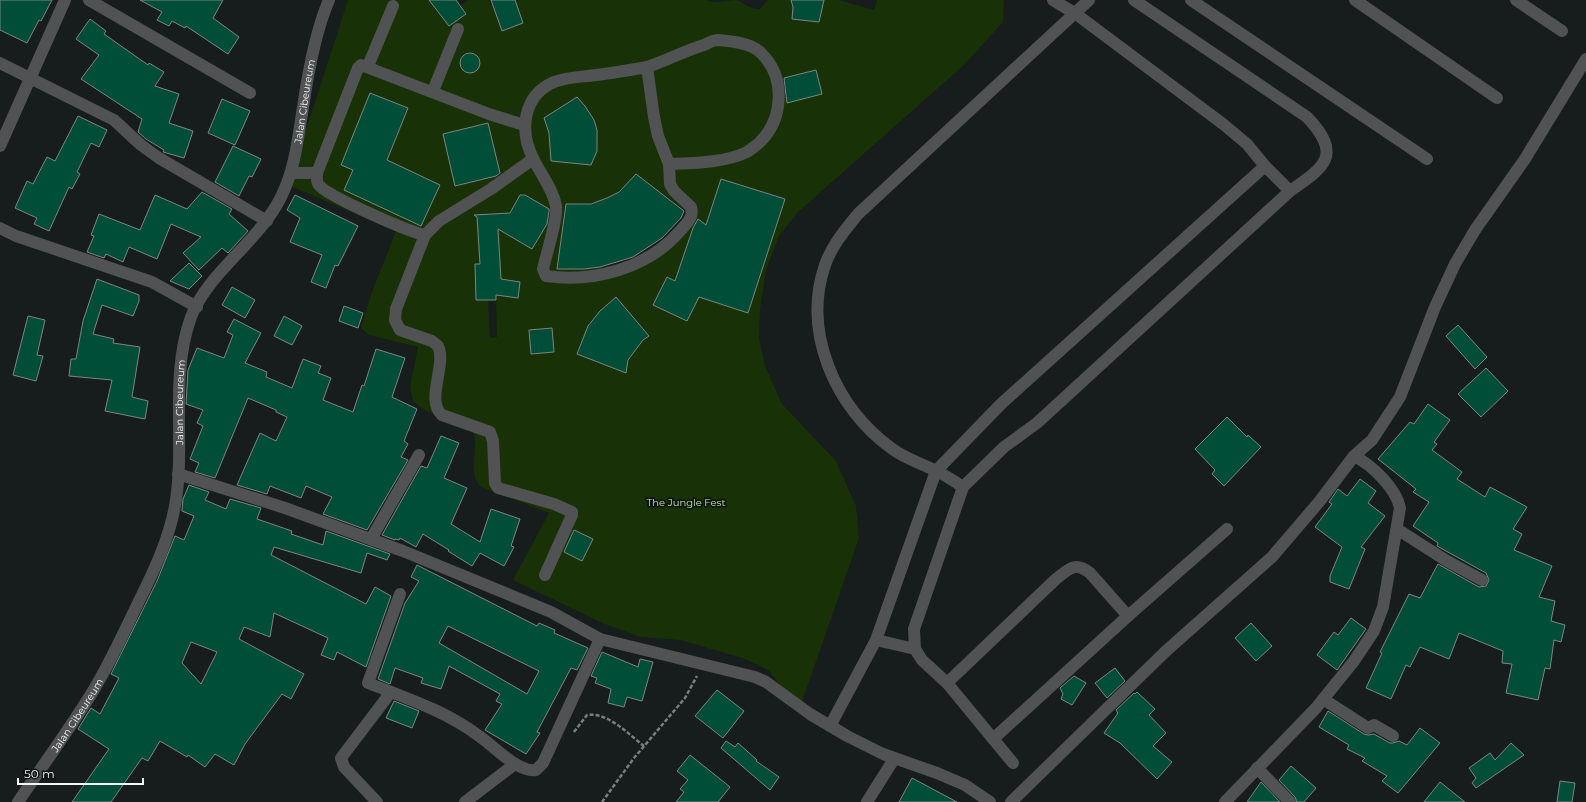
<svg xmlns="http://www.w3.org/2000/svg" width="1586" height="802" viewBox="0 0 1586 802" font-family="Montserrat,sans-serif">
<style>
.green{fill:#193106;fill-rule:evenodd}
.building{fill:#004e38;stroke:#808582;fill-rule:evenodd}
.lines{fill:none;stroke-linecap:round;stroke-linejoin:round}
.path{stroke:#797e7e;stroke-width:2.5;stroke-dasharray:4 2;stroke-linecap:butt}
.minor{stroke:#505253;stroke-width:12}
.labels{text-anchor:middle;stroke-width:3.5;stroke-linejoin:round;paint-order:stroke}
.street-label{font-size:10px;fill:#f2f6f6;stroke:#0f1313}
.park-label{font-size:10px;fill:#b9f19a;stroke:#0f1313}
</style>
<rect width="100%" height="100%" fill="#171c1c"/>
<path class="green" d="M348,0H429L449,26L466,14L460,6L468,0H489C493,10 501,12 510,8L515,0H707C717,5 726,0 736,0C743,1 747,9 760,9L768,0H791L793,7V19L818,22L824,0H839L874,10L877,0H1004L1003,22L964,65L797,213L779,236L766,270L760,309L759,339L765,366L782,404L836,461L856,506L859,538L802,702L789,696L768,670L745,659L681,640L641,637L602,623L513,580L549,513L481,487C464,468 483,447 471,428L424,410L413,401L410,387L418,347L369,335L361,328L372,292L396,231L288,185ZM518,10L523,23L502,31L498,17ZM469,52L474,53L480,59L479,68L471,73L463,70L460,61L465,54ZM816,70L822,94L787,103L780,79ZM371,93L408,108L387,160L440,185L421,226L344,190L353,170L341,164ZM577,97C597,118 602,138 592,165L552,161L549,133L545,118ZM488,123L500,175L456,186L443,134ZM636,174L690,214C650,261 618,271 557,269L565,204C602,204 611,201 636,174ZM721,179L785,199L748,313L708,300L712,287L677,276L690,235L701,239ZM522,193L553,212L532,249L513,238L520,226L507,218ZM497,214L500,258L480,260L477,215ZM495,264L497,337L490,338L488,300H476L475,265ZM667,277L701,293L687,321L653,305ZM504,280L520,282L518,298L502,296ZM616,298L649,336C636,345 629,358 626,372L577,353C588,328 595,315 616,298ZM552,328L554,352L531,354L529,330Z"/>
<g class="building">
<polygon points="0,0 52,0 41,21 39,20 27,43 0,30"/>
<polygon points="140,0 223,0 213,18 239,37 228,54 186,26 185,28 172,21 169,26 157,20 162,12"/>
<polygon points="429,0 456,0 466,14 449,26"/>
<polygon points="491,0 515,0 523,23 502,31"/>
<polygon points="791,0 824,0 819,22 792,19 793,7"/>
<polygon points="90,19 106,31 104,34 148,65 149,63 164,72 155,86 179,94 169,123 193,131 184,158 163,152 164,150 146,139 138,132 142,119 81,79 99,55 76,39"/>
<circle cx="470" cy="63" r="10"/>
<polygon points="816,70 822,94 787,103 784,78"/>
<polygon points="370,93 408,108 387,160 440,185 421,226 344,190 353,170 341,165"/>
<polygon points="577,97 585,106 594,120 597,130 597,151 591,165 551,161 549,133 544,118"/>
<polygon points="222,99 250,111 235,145 208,133"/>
<polygon points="78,116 107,130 99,147 91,143 77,172 80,174 72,189 69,187 49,231 34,224 37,218 15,208 27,181 33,184 47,157 55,161"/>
<polygon points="488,123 500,173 496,176 455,186 443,134"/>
<polygon points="233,146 261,159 252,177 249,176 239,196 215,182"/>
<polygon points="636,174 684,211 681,218 662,238 633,257 600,267 584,269 557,269 566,204 591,204 607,198 619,192"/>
<polygon points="721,179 785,199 748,313 699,297 687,321 653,305 667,277 675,281 693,228 698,219 706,225"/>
<polygon points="202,192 232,209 229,214 248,231 228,253 222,248 199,270 183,253 201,237 171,224 157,259 129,247 123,262 106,254 104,258 87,252 94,236 91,235 99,214 140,230 155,195 187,209"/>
<polygon points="295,195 358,226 338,266 335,265 326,288 311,282 322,255 290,242 300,218 287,210"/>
<polygon points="520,195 525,195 549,209 549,211 547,224 532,249 498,229 501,279 520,282 518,298 496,295 496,300 476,300 475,264 480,264 477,217 474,215 510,213"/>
<polygon points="189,263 202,276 189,289 170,281"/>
<polygon points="97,279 139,295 139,301 133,316 102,305 93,334 114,339 113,343 140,347 132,397 148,401 145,419 105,411 112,380 69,376 71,359 76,359 83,321"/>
<polygon points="232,287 255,300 245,318 222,305"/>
<polygon points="616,297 649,336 643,340 628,360 626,373 577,354 588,326 600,311"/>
<polygon points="344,306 363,313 358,328 339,321"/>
<polygon points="28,316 45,320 37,355 43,356 36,381 13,375"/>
<polygon points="284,316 302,326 292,345 274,336"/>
<polygon points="234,319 261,333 245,363 267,372 266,377 292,388 303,359 321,366 318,373 331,378 323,400 353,412 362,385 364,386 376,349 405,358 392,397 417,409 404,441 408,444 401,457 408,460 367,530 323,514 332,497 306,486 301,498 270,486 267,494 237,485 260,433 276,441 287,417 276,412 276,410 248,398 215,478 195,472 199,463 190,459 203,426 197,423 203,410 186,404 188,370 197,348 224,358 233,335 227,332"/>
<polygon points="1458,325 1487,357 1475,369 1446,336"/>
<polygon points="552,328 554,352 531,354 529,330"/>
<polygon points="1486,368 1508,391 1481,417 1458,394"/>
<polygon points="1428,404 1450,420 1434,442 1437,444 1432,450 1462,472 1457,479 1485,497 1490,487 1527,507 1513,529 1522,534 1514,550 1552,566 1539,597 1555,601 1551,621 1565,625 1561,642 1554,640 1550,669 1545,668 1538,700 1506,693 1512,664 1502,663 1503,651 1459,633 1449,659 1420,647 1410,667 1406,665 1391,699 1366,688 1382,653 1380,652 1409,594 1420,598 1438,564 1479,587 1486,586 1489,580 1486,573 1437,546 1438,543 1413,526 1429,502 1413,492 1416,489 1378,459 1410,422 1414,424"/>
<polygon points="1227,417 1247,437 1248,435 1261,447 1224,486 1212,474 1215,470 1195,449"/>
<polygon points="441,436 459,443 444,478 467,488 451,524 480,542 491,509 520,519 511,546 514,547 504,566 480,553 472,566 448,551 449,550 423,534 416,547 400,538 399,540 395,539 395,540 382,535 421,466 427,468"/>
<polygon points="1360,479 1376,491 1368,503 1385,516 1361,547 1365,549 1349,589 1330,582 1330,576 1342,547 1315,527 1332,504 1329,502 1338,489 1347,496"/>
<path d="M189,485L209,492L205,500L226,509L230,499L261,508L257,519L292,531L291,534L323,545L326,531L390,554L387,560L367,553L361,573L274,547L271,555L366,604L375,587L391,596L366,667L337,652L334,660L321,655L328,638L274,613L270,637L244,627L239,639L304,674L291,699L282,694L245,744L234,765L215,754L205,767L188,755L187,757L160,741L148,761L142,758L111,802H72L109,749L78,729L91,708L100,714L119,678L111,674L157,581L175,536L184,540L194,516L182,511L183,499ZM191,642L217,652L201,684L182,663Z"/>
<polygon points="574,530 593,539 582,561 564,552"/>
<path d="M417,565L537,626L539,623L555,630L554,633L588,648L577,670L571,668L537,732L540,733L526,754L485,730L502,704L496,701L500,694L449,666L441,689L421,683L423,678L395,668L390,684L378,679L405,603L419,581L411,577ZM448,626L539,671L527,694L439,643Z"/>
<polygon points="1351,618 1366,629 1337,670 1317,655 1334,632 1338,635"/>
<polygon points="1251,623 1272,646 1256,661 1235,638"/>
<polygon points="602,652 638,667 640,659 653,662 642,701 627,697 624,707 608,703 611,689 595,683 597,678 591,676"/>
<polygon points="1115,668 1125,681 1107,698 1095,683"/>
<polygon points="1074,676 1086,683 1072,705 1061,699 1063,694 1060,688"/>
<polygon points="717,690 744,711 723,738 695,716"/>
<polygon points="1137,692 1155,709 1149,715 1166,733 1153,746 1172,762 1157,779 1120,743 1104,733 1118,713 1116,710 1134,693 1135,694"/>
<polygon points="394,701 419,711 412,728 386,718"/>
<polygon points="1328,711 1364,734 1368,735 1374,734 1390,743 1393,743 1399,741 1407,745 1420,728 1440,743 1398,793 1382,781 1387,776 1362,761 1365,758 1347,749 1349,745 1319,727"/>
<polygon points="726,741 735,747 738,743 757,760 756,761 779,777 770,790 721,748"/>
<polygon points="1511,743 1524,755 1476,788 1472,783 1476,778 1469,768 1490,753 1495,760"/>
<polygon points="690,755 730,787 718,802 676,802 684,792 680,789 688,780 677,771"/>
<polygon points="1291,766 1316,788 1304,802 1297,802 1295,797 1279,780"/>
<polygon points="912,778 957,802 899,802"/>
<polygon points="1560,781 1575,783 1572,802 1557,802"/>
<polygon points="1261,782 1280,802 1247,802"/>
<polygon points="1440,782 1465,802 1424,802"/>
</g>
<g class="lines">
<g class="path">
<path d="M574,732L587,715C608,712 628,734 644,746"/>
<polyline points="602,802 634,758 685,698 697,676"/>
</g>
<g class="minor">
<polyline points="89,0 250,93"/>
<path d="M1134,0L1307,117C1343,155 1325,167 1290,191"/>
<polyline points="1191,0 1427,159"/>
<polyline points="1355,0 1497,98"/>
<polyline points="1516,0 1562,31"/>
<polyline points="0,63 114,120 141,145 159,158 267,221"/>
<polyline points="368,66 393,6"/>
<path d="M647,67L654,117L658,136L669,164L670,184L674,191L691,207C694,218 687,223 680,231C648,268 594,283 546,276L543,269C546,255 558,218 556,206C553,189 541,175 534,160C519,132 522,96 554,82C567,77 582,77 596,75C613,73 630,70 647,67Z"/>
<path d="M647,67C666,61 684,51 704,45C708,43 713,40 718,40C731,41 752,43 761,53C786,77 784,119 759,143C755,146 751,150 747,152C724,163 694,163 669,164"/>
<polyline points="433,91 458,29"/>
<polyline points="0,146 65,0"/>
<polyline points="292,173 317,173 358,68 361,65 489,114 524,125"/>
<path d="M317,173C317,177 316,182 319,185C327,196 409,232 425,235L439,221L491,189L533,159"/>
<polyline points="0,228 16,236 152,282 197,307"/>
<path d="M425,235L396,309L395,320L400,330L432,341L438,346C447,365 425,400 442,415L490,432L493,441L495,483L498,488L554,504L572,512V515L545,575"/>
<polyline points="178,474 285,508 403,551 551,612 600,639 755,677 766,682 810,714 847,736 883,754 937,773 965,785 990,802"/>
<path d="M963,487C954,481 944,474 934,470C920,463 904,458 891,448C835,407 802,332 825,265C832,245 845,230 858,214L1089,0"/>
<polyline points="1397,529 1447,561 1482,580"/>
<polyline points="371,539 419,455"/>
<path d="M400,594L368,683C406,698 446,711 479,736C494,746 518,773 536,770L543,763L600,639"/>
<polyline points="876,640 915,649"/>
<path d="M947,683L1056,579C1069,569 1075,561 1090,573L1128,616L1227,529"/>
<polyline points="1323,699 1368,728 1374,725 1393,736"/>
<polyline points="830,726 876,640 936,471 1001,404 1265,166"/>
<polyline points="993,739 1128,616"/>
<polyline points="1013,763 947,683 922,660 915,649 914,629 963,487 1004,447 1037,423 1290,191 1265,166 1247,144 1223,124 1076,14 1053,0"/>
<polyline points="1257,768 1290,802"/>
<path id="s1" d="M18,802C41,768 66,734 88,699C108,668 123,634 139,601C154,571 169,539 175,506C186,444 169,378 191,317C208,272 259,242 281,197C295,169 298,138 303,107C308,73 315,32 329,0"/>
<polyline points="377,802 344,767 341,758 391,692"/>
<polyline points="465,802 515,764"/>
<polyline points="867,802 894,759"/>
<polyline points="1011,802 1166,651 1272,557 1319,502 1354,456"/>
<path d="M1225,802L1316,708L1354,661L1374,631L1383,607L1400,508C1396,488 1372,465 1354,456L1372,440L1400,397L1435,307L1455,264L1475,230L1525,159L1586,59"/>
</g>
</g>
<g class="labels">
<g class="street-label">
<text dy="4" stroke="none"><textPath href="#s1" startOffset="777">Jalan Cibeureum</textPath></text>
<text dy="4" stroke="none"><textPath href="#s1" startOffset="441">Jalan Cibeureum</textPath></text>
<text dy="4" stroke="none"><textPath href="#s1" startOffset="105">Jalan Cibeureum</textPath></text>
</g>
<g class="park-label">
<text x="686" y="506">The Jungle Fest</text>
</g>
</g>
<path d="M18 778v6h125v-6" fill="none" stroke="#f2f6f6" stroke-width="2"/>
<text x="24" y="778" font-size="12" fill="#f2f6f6" stroke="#0f1313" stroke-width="3" paint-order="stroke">50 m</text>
</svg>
